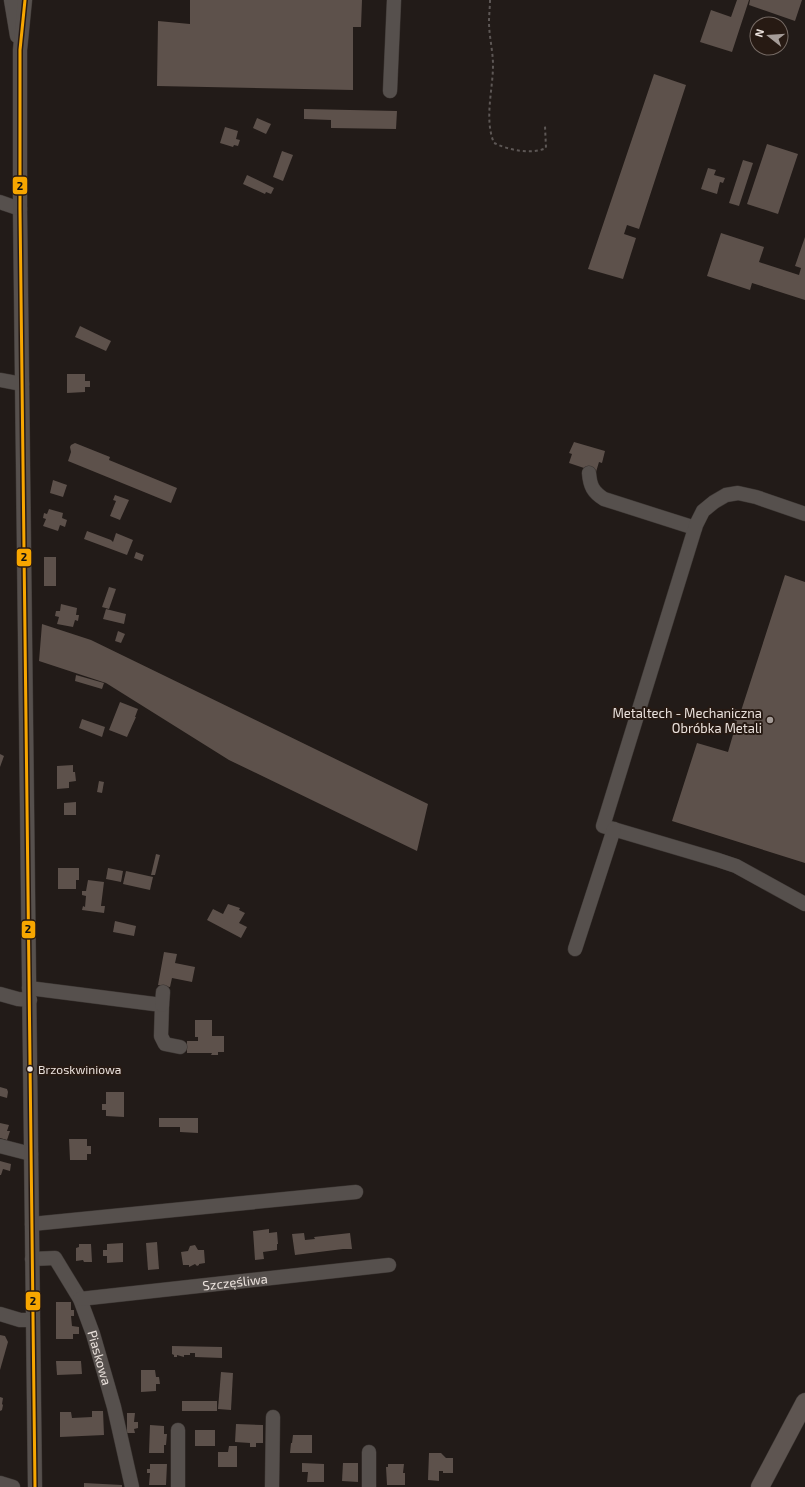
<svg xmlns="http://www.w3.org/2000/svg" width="805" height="1487" viewBox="0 0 805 1487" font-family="'Exo 2',sans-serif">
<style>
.building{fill:#5d514b}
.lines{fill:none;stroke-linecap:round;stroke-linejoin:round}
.minor-casing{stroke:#3c3633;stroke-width:15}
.major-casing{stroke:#3c3633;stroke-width:19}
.path{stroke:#5d5755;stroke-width:2;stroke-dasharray:3 3;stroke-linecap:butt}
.minor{stroke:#56504d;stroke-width:14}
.major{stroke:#5e5551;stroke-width:18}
.bus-1-casing{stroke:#271a13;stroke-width:6}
.bus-1{stroke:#f7a600;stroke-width:3}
.poi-dot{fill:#a59c98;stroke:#271a13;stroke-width:1.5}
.bus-dot{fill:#ebe2dd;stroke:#271a13;stroke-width:1.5}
.labels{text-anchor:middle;stroke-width:4;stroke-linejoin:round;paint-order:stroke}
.bus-label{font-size:12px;fill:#ebe2dd;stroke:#271a13;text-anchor:start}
.poi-label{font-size:13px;fill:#ebe2dd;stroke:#271a13;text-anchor:end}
.street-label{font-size:13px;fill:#ebe2dd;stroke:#271a13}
.line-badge{stroke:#271a13;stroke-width:1.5}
.pale-badge-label{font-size:11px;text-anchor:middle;font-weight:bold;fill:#111}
</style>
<rect width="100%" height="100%" fill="#221b18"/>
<g class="building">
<polygon points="190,0 362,0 361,27 353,27 353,90 157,86 158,21 190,24"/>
<polygon points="737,0 749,0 732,52 700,42 711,10 731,17"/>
<polygon points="750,0 802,0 795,21 749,5"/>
<polygon points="654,74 686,85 639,229 627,225 624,234 636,238 623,279 588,269"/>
<polygon points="304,109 397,111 396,129 331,128 331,120 304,119"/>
<polygon points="257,118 271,124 266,134 253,128"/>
<polygon points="225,127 238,131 236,139 240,140 238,146 234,145 233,147 220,143"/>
<polygon points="767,144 798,154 778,214 747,204"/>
<polygon points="282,151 293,155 283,181 273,177"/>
<polygon points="743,160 753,163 739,206 729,203"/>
<polygon points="708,168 716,170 714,175 725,178 723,183 720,182 717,194 701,189"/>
<polygon points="247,175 274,188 271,194 266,192 265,194 243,184"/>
<polygon points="721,233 764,247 759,262 799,275 801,268 795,266 805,237 805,300 752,283 750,290 707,276"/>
<polygon points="80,326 111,341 106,351 75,337"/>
<polygon points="67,374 85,374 85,381 90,381 90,387 85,387 85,392 67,393"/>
<polygon points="574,442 605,451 602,463 599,462 596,472 569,463 572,454 569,453"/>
<polygon points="75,443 110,457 109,460 177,488 171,503 68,461 71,452 70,447 71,445"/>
<polygon points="53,480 67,485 63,497 50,493"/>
<polygon points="115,495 129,500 120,520 110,516 116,501 113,500"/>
<polygon points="49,509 63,513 62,518 67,520 65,527 60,525 58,531 43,526 46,519 43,518 44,513 47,514"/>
<polygon points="87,531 111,540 113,542 116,533 133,540 127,555 84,539"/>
<polygon points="136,552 144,555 142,561 134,558"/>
<rect x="44" y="557" width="12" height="29"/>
<polygon points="785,575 805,582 805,863 672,821 697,743 728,752 737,721 731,719 735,709 741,711"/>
<polygon points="109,587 116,589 109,609 102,607"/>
<polygon points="61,604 77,608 76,615 79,615 78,621 75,620 73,627 57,624 59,617 55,616 56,611 60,611"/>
<polygon points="106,609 126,614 124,624 103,619"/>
<polygon points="42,624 91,640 128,658 428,804 417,851 229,760 106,683 39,661"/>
<polygon points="118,631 125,634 121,643 115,641"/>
<polygon points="76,675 104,683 102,689 75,681"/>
<polygon points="120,702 138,709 135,717 136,717 127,737 109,730"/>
<polygon points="82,719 105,727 102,737 79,728"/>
<polygon points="0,754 4,756 0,767"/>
<polygon points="73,765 73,772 75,772 76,781 69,782 69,788 57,789 57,766"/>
<polygon points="99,781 104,782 102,793 97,792"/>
<polygon points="76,802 76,815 64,815 64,803"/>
<polygon points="156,854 160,855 155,875 151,875"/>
<polygon points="58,868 79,868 79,880 76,880 76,889 58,889"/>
<polygon points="108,868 123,871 121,882 106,879"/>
<polygon points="126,871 153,877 150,890 123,884"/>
<polygon points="88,880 104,882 101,906 105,906 104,913 82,910 83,906 85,907 86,896 82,895 82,891 86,891"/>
<polygon points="228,904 240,908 239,910 245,913 239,923 247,927 241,938 207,920 213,909 223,914"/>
<polygon points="115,921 136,926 134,936 113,932"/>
<polygon points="164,952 177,954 175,963 195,967 192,982 172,978 170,987 158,985"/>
<polygon points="195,1020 212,1020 212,1036 224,1036 224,1052 218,1052 218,1055 211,1055 212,1053 187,1053 187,1041 198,1041 198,1037 195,1037"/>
<polygon points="0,1087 7,1089 8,1092 7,1098 0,1096"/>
<polygon points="106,1092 124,1092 124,1117 106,1116 106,1110 102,1110 102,1104 106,1104"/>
<polygon points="159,1118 198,1118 198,1133 180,1132 180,1127 159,1127"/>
<polygon points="0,1123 9,1125 7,1131 10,1131 7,1140 0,1138"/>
<polygon points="69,1139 87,1139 87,1146 91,1146 91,1154 87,1154 87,1160 70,1160"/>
<polygon points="0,1161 11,1164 10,1171 3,1169 1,1175 0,1175"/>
<polygon points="269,1229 269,1233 277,1232 278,1244 277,1244 277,1250 263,1252 264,1259 255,1260 253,1231"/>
<polygon points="304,1233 305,1240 315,1239 314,1237 350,1233 352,1249 343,1249 295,1255 292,1234"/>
<polygon points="157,1242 159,1269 148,1270 146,1243"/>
<polygon points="123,1243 123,1262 107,1263 107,1256 103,1256 103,1250 107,1250 107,1244"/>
<polygon points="79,1244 91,1244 92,1262 84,1262 83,1260 76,1261 76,1248 79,1247"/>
<polygon points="195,1245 198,1250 204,1250 205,1263 199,1264 199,1265 197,1266 195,1264 189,1267 189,1265 183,1265 181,1252 188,1251 190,1246"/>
<polygon points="56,1302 71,1302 71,1310 74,1310 74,1316 71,1316 72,1326 79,1327 79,1334 73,1334 73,1339 56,1339"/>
<polygon points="0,1335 5,1336 8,1342 0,1370"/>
<polygon points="172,1346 222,1347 222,1358 195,1357 195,1353 190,1353 190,1355 184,1355 184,1357 177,1355 177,1357 174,1357 174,1355 172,1354"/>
<polygon points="56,1361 81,1361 82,1374 57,1375"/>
<polygon points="141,1370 155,1370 156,1377 159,1377 160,1384 156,1384 156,1391 141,1392"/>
<polygon points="221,1372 233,1373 231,1410 218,1409"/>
<polygon points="0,1397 3,1398 2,1404 3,1405 2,1410 0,1411"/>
<rect x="182" y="1401" width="35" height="10"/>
<polygon points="92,1411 103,1411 104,1435 60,1437 60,1412 71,1412 72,1418 92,1417"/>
<polygon points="127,1413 135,1413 134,1422 138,1422 138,1428 134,1429 135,1433 127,1433"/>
<polygon points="236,1424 263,1425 263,1443 256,1443 256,1447 250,1447 250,1443 235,1442"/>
<polygon points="150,1425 164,1426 164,1434 167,1434 166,1445 164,1445 164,1453 149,1453"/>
<rect x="195" y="1430" width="20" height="16"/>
<polygon points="293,1435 312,1435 312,1453 290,1453 291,1443 292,1443"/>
<polygon points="229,1446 237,1446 237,1467 218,1467 218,1452 228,1452"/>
<polygon points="429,1453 441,1453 446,1458 453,1458 453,1473 443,1473 443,1471 439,1471 439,1481 428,1480"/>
<polygon points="302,1463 324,1464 324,1482 307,1482 308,1472 302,1472"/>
<polygon points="343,1463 358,1463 358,1482 342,1481"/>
<polygon points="150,1464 167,1464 166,1485 149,1485 150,1473 147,1473 147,1469 150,1469"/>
<polygon points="388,1464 404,1464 403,1473 405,1473 405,1485 387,1485 386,1467 388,1467"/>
<polygon points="84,1483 122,1485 122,1487 84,1487"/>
</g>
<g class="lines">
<defs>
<g id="minor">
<polyline points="11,0 17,36"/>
<polyline points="25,0 20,50 20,209 35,1487"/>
<polyline points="390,91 394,0"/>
<polyline points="0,202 20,209"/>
<polyline points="0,380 22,384"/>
<path d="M589,473C590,486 593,492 604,499L695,528"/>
<polyline points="805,514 756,497 738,493 726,495 714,502 703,511 696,525 603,826 718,860 736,866 805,904"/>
<polyline points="575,949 614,829"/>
<polyline points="29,988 162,1005 161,1036 165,1044 180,1047"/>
<polyline points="0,994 18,999 30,1000"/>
<polyline points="162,1005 163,992"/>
<polyline points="0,1146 31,1154"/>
<polyline points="32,1224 356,1192"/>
<path id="s1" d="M32,1259L55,1258L80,1299L93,1334L114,1407L132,1487"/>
<path id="s2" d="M80,1299L389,1265"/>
<polyline points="0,1314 20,1320 32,1320"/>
<polyline points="178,1430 178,1487"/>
<polyline points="369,1452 369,1487"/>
<polyline points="0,1483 13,1487"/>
<polyline points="272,1487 273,1417"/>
</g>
<polyline id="major" points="760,1487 805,1402"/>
</defs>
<use href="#minor" class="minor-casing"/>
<use href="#major" class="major-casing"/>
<path class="path" d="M490,0C490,7 489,15 489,22C489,36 493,51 493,65C493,90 484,119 494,143C509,150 530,155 546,148L545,126"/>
<use href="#minor" class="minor"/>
<use href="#major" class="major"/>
<defs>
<polyline id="bus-1" points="25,0 20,50 20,209 35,1487"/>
</defs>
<use href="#bus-1" class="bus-1-casing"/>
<use href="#bus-1" class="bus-1"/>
</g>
<circle class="poi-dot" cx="770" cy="720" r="4"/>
<circle class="bus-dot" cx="30" cy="1069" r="3.5"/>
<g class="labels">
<g class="bus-label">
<text x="38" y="1074">Brzoskwiniowa</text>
</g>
<g class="poi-label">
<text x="762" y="718">Metaltech - Mechaniczna<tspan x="762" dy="15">Obróbka Metali</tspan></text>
</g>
<g class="street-label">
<text dy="5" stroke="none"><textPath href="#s2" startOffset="156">Szczęśliwa</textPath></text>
<text dy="5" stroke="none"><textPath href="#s1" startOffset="133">Piaskowa</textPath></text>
</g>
</g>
<g class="line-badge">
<rect x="12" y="176" width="16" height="19" rx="4" fill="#f7a600"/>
<rect x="16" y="548" width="16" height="19" rx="4" fill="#f7a600"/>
<rect x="21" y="920" width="15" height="19" rx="4" fill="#f7a600"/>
<rect x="25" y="1291" width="16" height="20" rx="4" fill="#f7a600"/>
</g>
<g class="pale-badge-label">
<text x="20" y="190">2</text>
<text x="24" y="561">2</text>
<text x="28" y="933">2</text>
<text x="33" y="1305">2</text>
</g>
<g transform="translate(769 36) rotate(287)"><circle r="19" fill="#271a13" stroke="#756a64"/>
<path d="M0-3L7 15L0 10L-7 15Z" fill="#a59c98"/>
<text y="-6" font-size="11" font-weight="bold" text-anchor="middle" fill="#ebe2dd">N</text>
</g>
</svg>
